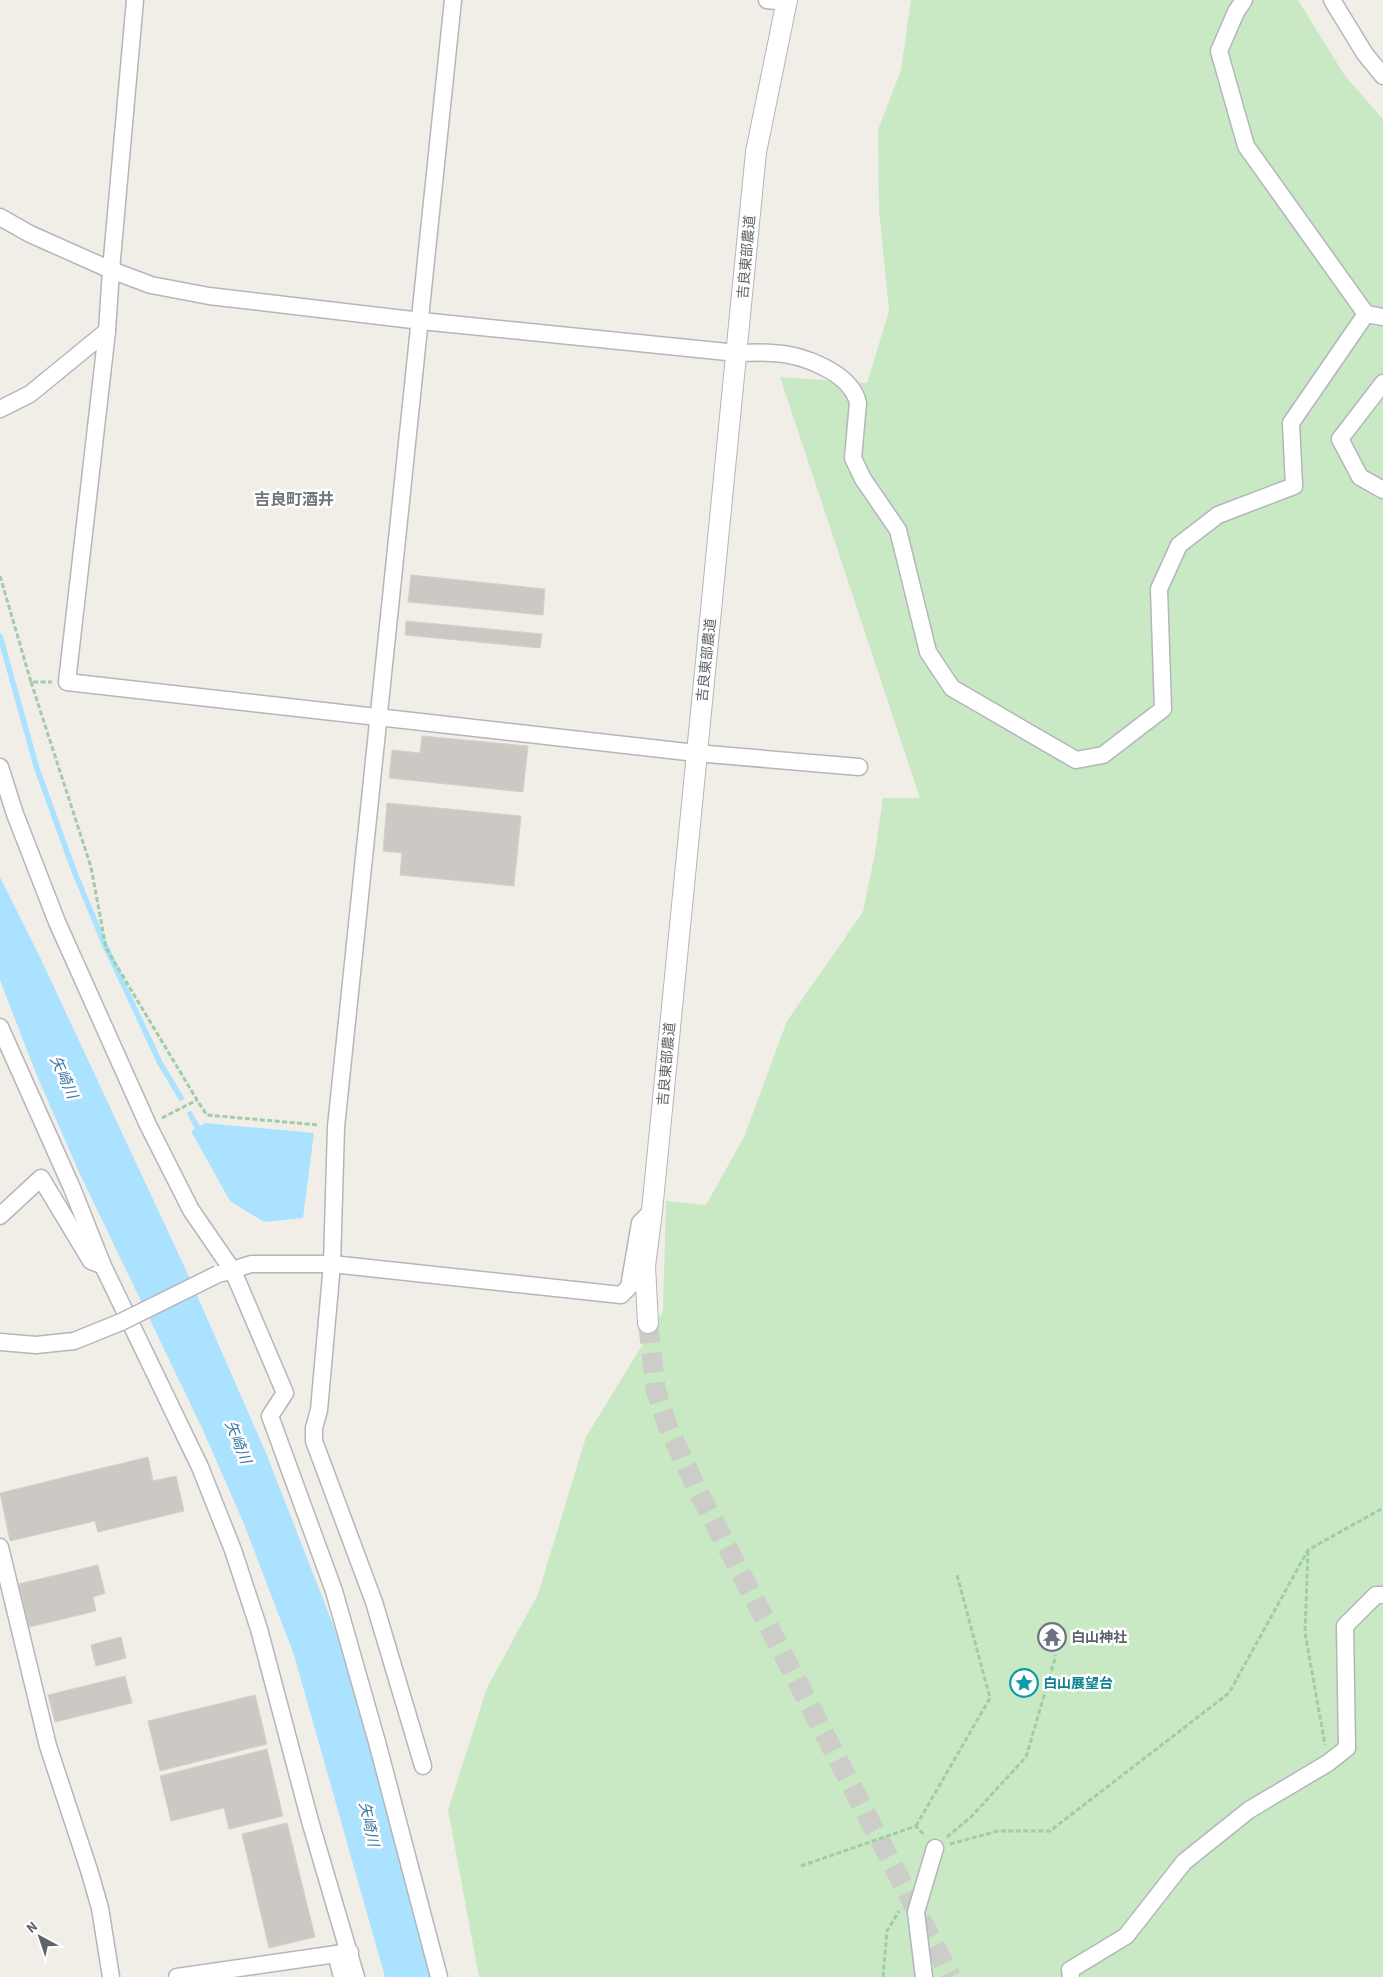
<svg xmlns="http://www.w3.org/2000/svg" width="1383" height="1977" viewBox="0 0 1383 1977" font-family="'Source Sans 3','Noto Sans JP',sans-serif">
<style>
.green{fill:#c8e9c4}
.water{fill:#aae2ff}
.lines{fill:none;stroke-linecap:round;stroke-linejoin:round}
.stream{stroke:#aae2ff;stroke-width:5.5}
.building{fill:#ccc9c5;stroke:#d6cfc6}
.tertiary-tunnel{stroke:#ccccc8;stroke-width:20;stroke-dasharray:20 10;stroke-linecap:butt}
.minor-casing{stroke:#b3b6ba;stroke-width:19}
.tertiary-casing{stroke:#b3b6ba;stroke-width:22}
.path{stroke:#9ecda6;stroke-width:3;stroke-dasharray:5 2.5;stroke-linecap:butt}
.minor{stroke:#fff;stroke-width:16}
.tertiary{stroke:#fff;stroke-width:20}
.minor-bridge-casing{stroke:#b3b6ba;stroke-width:19;stroke-linecap:butt}
.minor-bridge{stroke:#fff;stroke-width:16}
.labels{text-anchor:middle;stroke-width:5;stroke-linejoin:round;paint-order:stroke}
.street-label{font-size:14px;fill:#5f6468;stroke:#fff}
.worship-label{font-size:14px;font-weight:bold;fill:#5b616d;stroke:#fff;text-anchor:start}
.culture-label{font-size:14px;font-weight:bold;fill:#0d838f;stroke:#fff;text-anchor:start}
.water-label{font-size:15px;font-style:italic;fill:#3d78a3;stroke:#fff}
.quarter-label{font-size:16px;font-weight:bold;fill:#70767a;stroke:#fff}
</style>
<rect width="100%" height="100%" fill="#f1eee8"/>
<polygon class="green" points="911,0 1298,0 1345,76 1383,119 1383,1977 479,1977 448,1810 487,1688 538,1594 586,1437 663,1311 666,1201 706,1205 744,1137 787,1021 863,912 875,853 883,798 920,798 780,377 867,383 889,311 879,210 878,130 901,70"/>
<g class="water">
<polygon points="0,877 39,955 186,1270 266,1453 353,1676 432,1977 385,1977 294,1655 244,1524 202,1428 78,1170 35,1071 0,980"/>
<polygon points="205,1123 314,1133 303,1218 264,1222 230,1201 191,1131"/>
</g>
<g class="lines">
<g class="stream">
<polyline points="0,636 37,769 74,871 104,943 160,1063 181,1098"/>
<polyline points="190,1114 200,1132"/>
</g>
</g>
<g class="building">
<polygon points="411,575 545,589 543,615 408,602"/>
<polygon points="406,621 542,634 540,648 405,635"/>
<polygon points="422,736 528,746 523,792 389,778 392,750 420,753"/>
<polygon points="387,803 521,816 514,886 400,875 402,853 383,851"/>
<polygon points="148,1457 153,1481 176,1476 184,1511 98,1532 95,1521 10,1541 0,1493"/>
<polygon points="98,1565 105,1593 93,1597 96,1611 29,1627 19,1584"/>
<polygon points="121,1637 126,1658 96,1666 91,1645"/>
<polygon points="125,1676 132,1703 55,1722 48,1695"/>
<polygon points="255,1695 267,1744 160,1771 148,1721"/>
<polygon points="267,1749 283,1816 229,1829 224,1808 171,1821 160,1776"/>
<polygon points="287,1823 315,1937 269,1948 242,1834"/>
</g>
<g class="lines">
<polyline class="tertiary-tunnel" points="648,1323 656,1391 668,1427 696,1487 951,1977"/>
<defs>
<g id="minor">
<polyline points="767,0 786,2"/>
<polyline points="1244,0 1236,12 1219,51 1246,146 1366,314"/>
<polyline points="1332,0 1365,54 1383,76"/>
<path d="M0,217L30,234L111,270L151,285L209,296L421,321L737,353C749,353 761,352 772,353C801,354 851,372 858,403L853,458L863,479L898,530L928,652L952,688L1076,760L1103,755L1163,709L1159,589L1179,545L1218,515L1294,486L1291,423L1366,314L1383,317"/>
<polyline points="107,331 67,682 696,753 859,767"/>
<polyline points="1383,383 1340,439 1360,477 1383,490"/>
<polyline points="0,409 30,394 107,331 111,270 135,0"/>
<polyline points="0,767 15,814 57,922 148,1125 191,1210 233,1271 285,1393 270,1416 334,1591 377,1742 439,1977"/>
<polyline points="0,1027 72,1188 103,1266 200,1467 233,1550 259,1629 310,1821 356,1977"/>
<polyline points="0,1216 41,1178 91,1261 99,1264"/>
<polyline points="223,1273 251,1264 332,1264 621,1295 629,1287 640,1223 652,1211"/>
<polyline points="0,1342 36,1345 74,1341 121,1322"/>
<polyline points="0,1547 48,1746 89,1870 100,1908 111,1977"/>
<polyline points="423,1766 374,1602 314,1441 314,1428 319,1410 332,1264 336,1127 453,0"/>
<polyline points="336,1954 342,1977"/>
<polyline points="177,1977 350,1952"/>
<polyline points="924,1977 916,1912 935,1848"/>
<polyline points="1071,1977 1070,1970 1126,1936 1184,1862 1249,1810 1328,1763 1347,1748 1345,1626 1376,1595 1383,1595"/>
</g>
<polyline id="tertiary" points="648,1323 645,1266 652,1211 756,152 787,0"/>
</defs>
<use href="#minor" class="minor-casing"/>
<use href="#tertiary" class="tertiary-casing"/>
<g class="path">
<polyline points="0,576 31,682 52,682"/>
<polyline points="31,682 91,867 106,948 197,1100 207,1115 319,1125"/>
<polyline points="162,1118 197,1100"/>
<polyline points="1308,1551 1305,1633 1325,1745"/>
<polyline points="916,1826 990,1698 957,1575"/>
<polyline points="947,1837 971,1817 1026,1757 1056,1655"/>
<polyline points="950,1844 998,1831 1050,1831 1229,1693 1308,1550 1383,1508"/>
<polyline points="801,1866 916,1826 925,1836"/>
<polyline points="883,1977 887,1931 899,1911"/>
</g>
<use href="#minor" class="minor"/>
<use href="#tertiary" class="tertiary"/>
<defs>
<polyline id="minor-bridge" points="121,1322 218,1274"/>
</defs>
<use href="#minor-bridge" class="minor-bridge-casing"/>
<use href="#minor-bridge" class="minor-bridge"/>
</g>
<defs>
<symbol id="temple-ring" viewBox="-11 -11 22 22"><circle r="9.5" fill="#fff" stroke="#6b7280" stroke-width="1.5"/><path d="M0-6L5-2H3V0L6.5 2.5H4V6H1.5V3h-3V6H-4V2.5H-6.5L-3 0V-2H-5Z" fill="#6b7280"/></symbol>
<symbol id="sight-ring" viewBox="-11 -11 22 22"><circle r="9.5" fill="#fff" stroke="#0f9aa8" stroke-width="1.5"/><path d="M0-6L1.8-2.2L6-1.7L2.9 1.2L3.7 5.4L0 3.3L-3.7 5.4L-2.9 1.2L-6-1.7L-1.8-2.2Z" fill="#0f9aa8"/></symbol>
</defs>
<g fill-rule="evenodd">
<use href="#temple-ring" x="1036" y="1621" width="32" height="32"/>
<use href="#sight-ring" x="1008" y="1667" width="32" height="32"/>
</g>
<g class="labels">
<g class="street-label">
<text transform="translate(746 257) rotate(-85)" y="5">吉良東部農道</text>
<text transform="translate(706 660) rotate(-84)" y="5">吉良東部農道</text>
<text transform="translate(666 1064) rotate(-85)" y="5">吉良東部農道</text>
</g>
<g class="worship-label">
<text x="1071" y="1642">白山神社</text>
</g>
<g class="culture-label">
<text x="1043" y="1688">白山展望台</text>
</g>
<g class="water-label">
<text transform="translate(64 1077) rotate(66)" y="5">矢崎川</text>
<text transform="translate(238 1442) rotate(68)" y="5">矢崎川</text>
<text transform="translate(369 1824) rotate(78)" y="5">矢崎川</text>
</g>
<g class="quarter-label">
<text x="294" y="505">吉良町酒井</text>
</g>
</g>
<g transform="translate(40 1937) rotate(320)" stroke="#ffffff" stroke-width="4" paint-order="stroke">
<path d="M0-4L9 19L0 12L-9 19Z" fill="#5f6468"/>
<text y="-8" font-size="14" font-weight="bold" text-anchor="middle" fill="#5f6468">N</text>
</g>
</svg>
